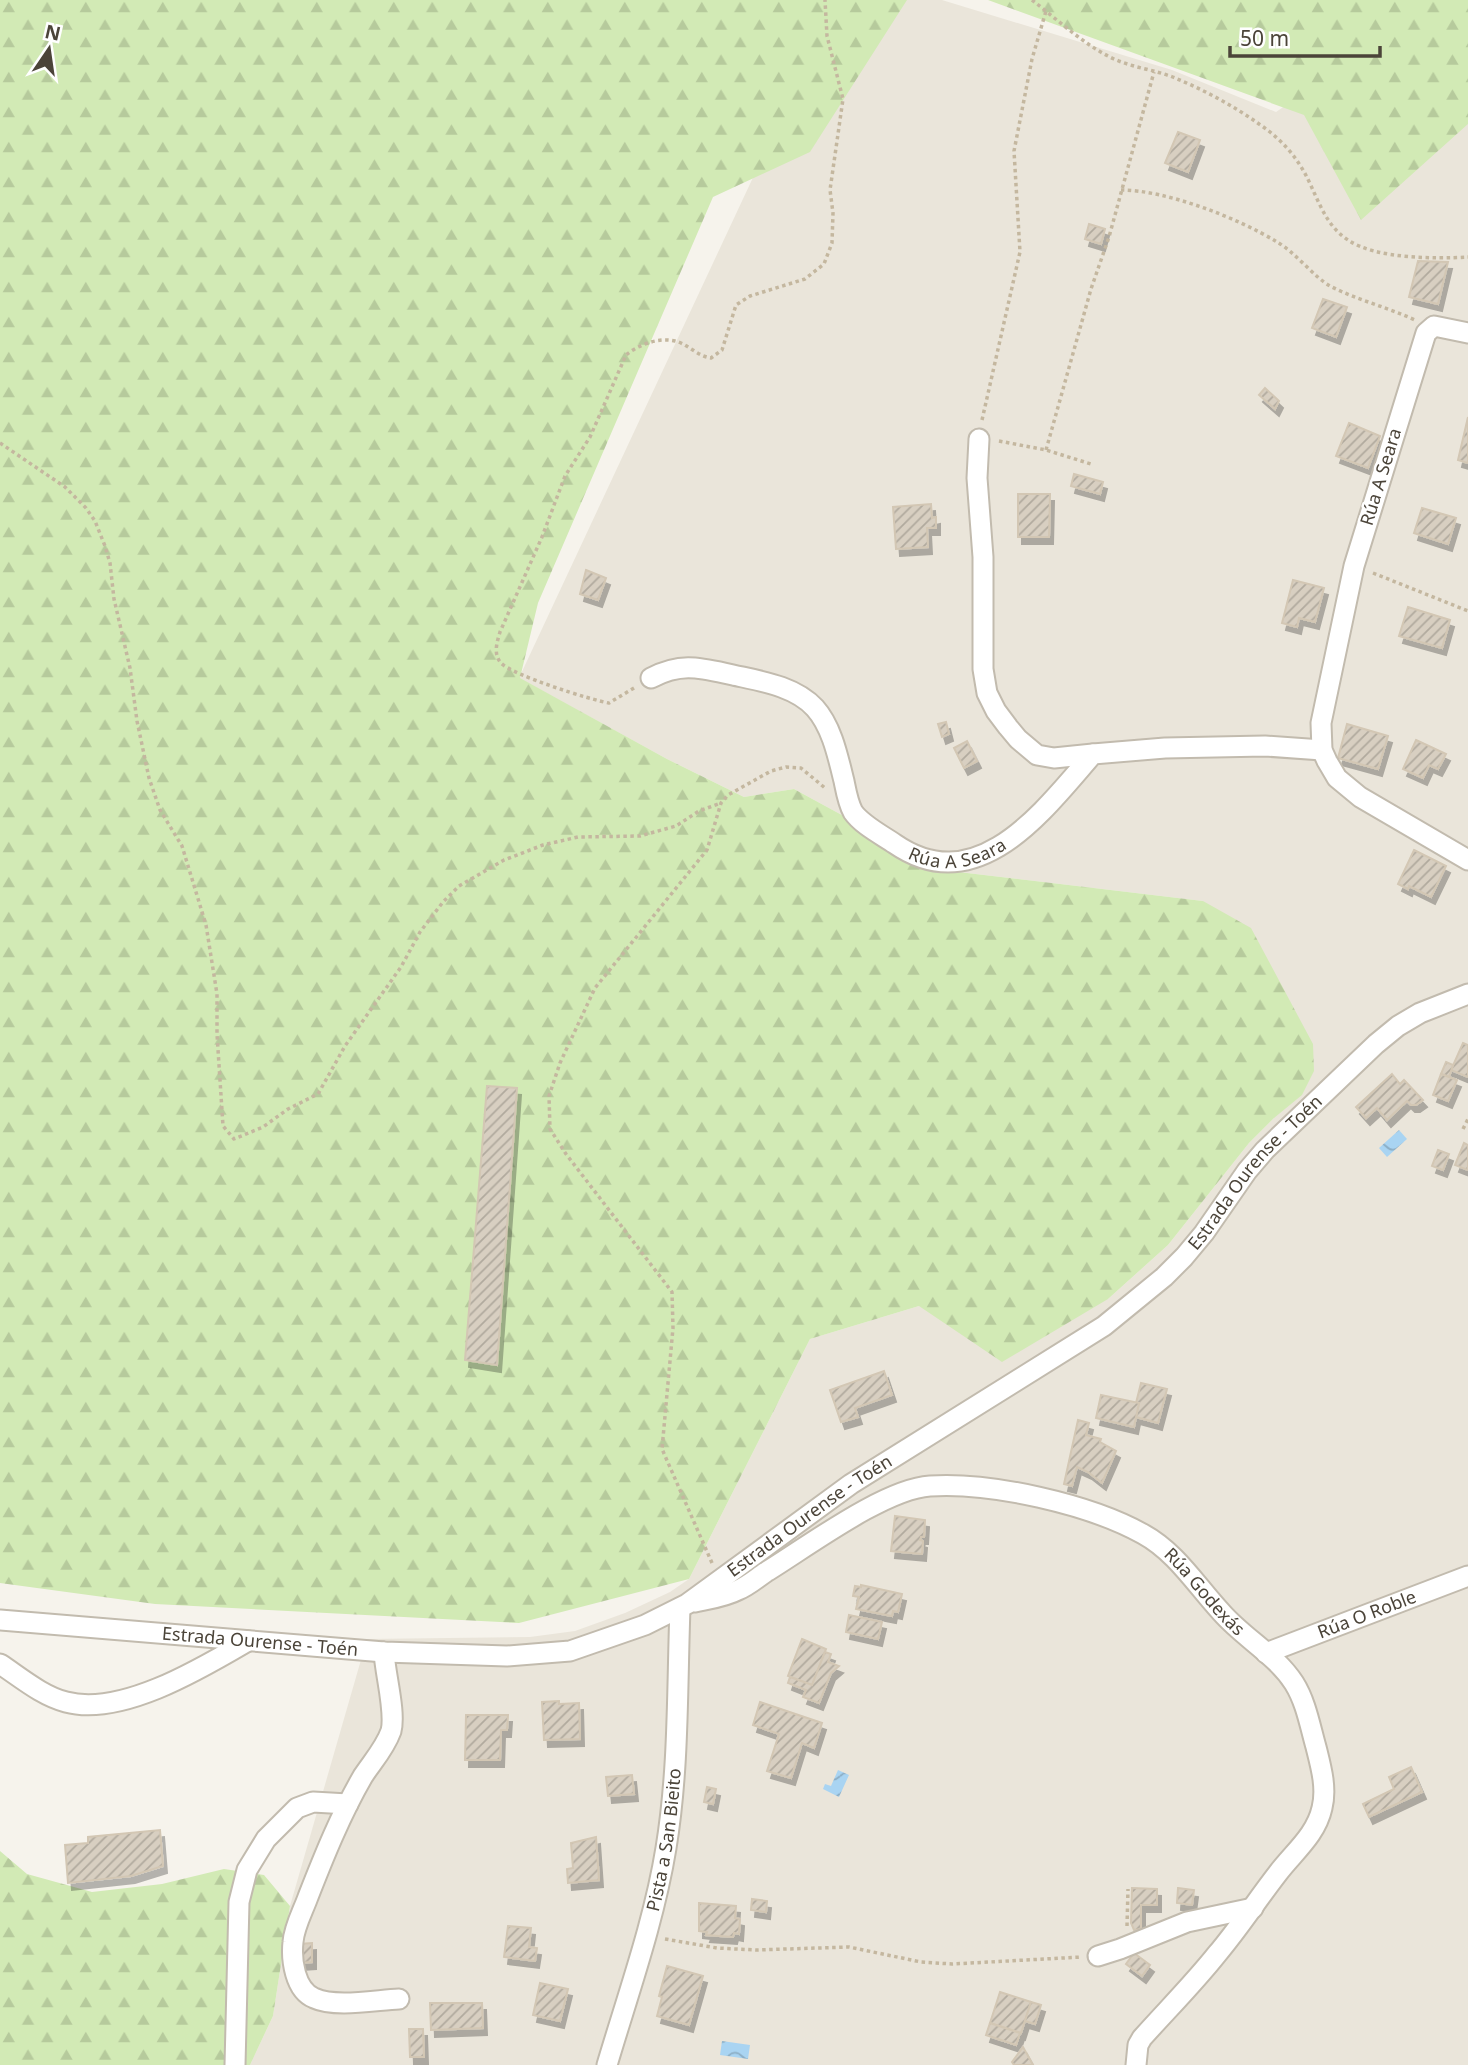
<svg xmlns="http://www.w3.org/2000/svg" width="1468" height="2065" viewBox="0 0 1468 2065" font-family="'Noto Sans',sans-serif">
<style>
.residential{fill:#eae5da}
.forest{fill:url(#forest-firs)}
.water{fill:url(#water-waves)}
.building{fill:url(#building-hatch);stroke:#d3c7b4;stroke-width:2;filter:url(#shadow)}
.lines{fill:none;stroke-linecap:round;stroke-linejoin:round}
.minor-casing{stroke:#c2bbae;stroke-width:23}
.path{stroke:#c4b79f;stroke-width:3.5;stroke-dasharray:3.5 3.5;stroke-linecap:butt}
.minor{stroke:#fff;stroke-width:19}
.labels{text-anchor:middle;stroke-width:5;stroke-linejoin:round;paint-order:stroke}
.street-label{font-size:18px;fill:#4b4439;stroke:#fff}
</style>
<defs>
<pattern id="forest-firs" width="22" height="20" patternUnits="userSpaceOnUse" patternTransform="scale(1.75)"><rect width="22" height="20" fill="#d2eab5"/><path d="M5 1l3.5 6h-7zM16 11l3.5 6h-7z" fill="#b6ca9c"/></pattern>
<pattern id="water-waves" width="16" height="10" patternUnits="userSpaceOnUse" patternTransform="scale(1.75)"><rect width="16" height="10" fill="#a9d4f2"/><path d="M0 5q4-4 8 0t8 0" fill="none" stroke="#8caec5"/></pattern>
<pattern id="building-hatch" width="6" height="6" patternUnits="userSpaceOnUse" patternTransform="scale(1.75)"><rect width="6" height="6" fill="#d8cfc1"/><path d="M-1 1l2-2M0 6l6-6M5 7l2-2" fill="none" stroke="#b1aa9e"/></pattern>
<filter id="shadow"><feDropShadow dx="4" dy="7" stdDeviation="0" flood-color="#0004"/></filter>
</defs>
<rect width="100%" height="100%" fill="#f6f3ec"/>
<polygon class="residential" points="836,0 942,0 1172,70 1276,112 1440,0 1468,0 1468,2065 250,2065 273,2016 290,1906 367,1639 530,1637 575,1631 625,1613 670,1592 689,1579 810,1339 919,1306 1108,1299 1168,1245 1249,1143 1274,1118 1203,901 933,869 906,860 851,820 794,789 744,797 667,759 519,678"/>
<g class="forest">
<polygon points="0,0 907,0 810,152 713,197 538,603 520,678 667,759 744,797 794,789 851,820 906,860 933,869 1203,901 1251,928 1313,1044 1314,1071 1302,1095 1274,1118 1249,1143 1168,1245 1108,1299 1002,1362 919,1306 810,1339 689,1579 519,1623 155,1604 0,1583"/>
<polygon points="988,0 1468,0 1468,124 1361,220 1304,115"/>
<polygon points="0,1851 27,1874 92,1892 162,1884 224,1869 264,1875 290,1906 273,2016 250,2065 0,2065"/>
</g>
<g class="water">
<polygon points="1399,1130 1407,1139 1387,1157 1379,1148"/>
<polygon points="838,1770 849,1775 839,1797 823,1789 825,1784 831,1786"/>
<polygon points="722,2041 750,2045 748,2059 720,2055"/>
</g>
<g class="building">
<polygon points="1178,132 1200,140 1188,172 1165,163"/>
<polygon points="1089,224 1105,229 1101,244 1085,239"/>
<polygon points="1418,261 1448,262 1438,304 1409,297"/>
<polygon points="1323,299 1347,307 1336,337 1312,328"/>
<polygon points="1265,388 1279,401 1275,409 1259,395"/>
<polygon points="1468,417 1468,463 1458,460"/>
<polygon points="1349,423 1380,436 1368,468 1336,456"/>
<polygon points="1074,474 1103,482 1100,494 1071,486"/>
<polygon points="1018,494 1050,494 1049,537 1018,537"/>
<polygon points="931,504 932,518 936,517 936,528 927,528 928,547 896,549 893,507"/>
<polygon points="1422,508 1456,518 1448,544 1414,533"/>
<polygon points="586,570 606,578 598,600 580,594"/>
<polygon points="1293,580 1324,588 1315,622 1299,618 1297,627 1282,623"/>
<polygon points="1408,607 1450,620 1442,648 1399,636"/>
<polygon points="946,722 949,734 942,737 938,724"/>
<polygon points="1347,724 1388,736 1378,769 1338,758"/>
<polygon points="1416,740 1446,754 1438,769 1429,765 1423,778 1403,769"/>
<polygon points="967,741 977,761 964,768 954,748"/>
<polygon points="1414,850 1446,866 1431,897 1409,886 1408,889 1398,884"/>
<polygon points="1463,1043 1468,1045 1468,1077 1451,1070"/>
<polygon points="1446,1062 1453,1065 1449,1077 1441,1074"/>
<polygon points="1392,1074 1400,1084 1404,1080 1423,1100 1416,1105 1411,1105 1407,1101 1387,1120 1377,1108 1366,1118 1356,1107"/>
<polygon points="1441,1074 1457,1080 1448,1101 1433,1095"/>
<polygon points="487,1086 517,1088 497,1365 465,1360"/>
<polygon points="1464,1143 1468,1145 1468,1170 1455,1165"/>
<polygon points="1438,1150 1449,1154 1443,1170 1432,1166"/>
<polygon points="884,1371 892,1395 855,1408 858,1417 841,1422 830,1390"/>
<polygon points="1141,1383 1167,1389 1158,1423 1136,1417 1139,1403 1136,1403"/>
<polygon points="1101,1395 1139,1403 1134,1427 1096,1418"/>
<polygon points="1078,1420 1089,1423 1086,1435 1101,1439 1100,1442 1116,1451 1102,1483 1088,1472 1077,1467 1072,1486 1064,1484"/>
<polygon points="895,1516 925,1520 924,1537 921,1537 920,1540 923,1541 922,1554 891,1551"/>
<polygon points="861,1585 902,1594 898,1612 893,1611 892,1616 856,1609 859,1597 853,1596 855,1586 861,1587"/>
<polygon points="849,1615 882,1622 878,1639 846,1632"/>
<polygon points="802,1639 826,1649 812,1685 788,1676"/>
<polygon points="825,1652 831,1654 828,1662 839,1666 831,1673 819,1703 803,1697 806,1690 788,1683 790,1677 812,1685"/>
<polygon points="559,1701 559,1704 579,1703 580,1739 544,1740 542,1702"/>
<polygon points="760,1702 822,1723 814,1748 802,1743 791,1778 767,1771 779,1734 753,1725"/>
<polygon points="466,1715 508,1715 507,1730 501,1730 500,1760 465,1760"/>
<polygon points="1411,1767 1422,1792 1369,1817 1363,1804 1394,1789 1389,1777"/>
<polygon points="632,1775 634,1794 608,1796 606,1777"/>
<polygon points="707,1787 716,1789 713,1804 704,1802"/>
<polygon points="160,1830 163,1866 131,1876 68,1883 65,1845 88,1843 88,1837"/>
<polygon points="596,1837 599,1880 568,1883 567,1869 573,1868 571,1843"/>
<polygon points="1132,1888 1157,1889 1157,1905 1141,1905 1141,1929 1134,1930 1131,1923"/>
<polygon points="1178,1888 1194,1890 1192,1905 1177,1903"/>
<polygon points="752,1899 767,1901 766,1912 751,1910"/>
<polygon points="699,1903 736,1906 735,1918 740,1919 739,1934 734,1933 733,1937 706,1935 707,1932 699,1931"/>
<polygon points="508,1926 531,1928 529,1947 537,1948 535,1961 504,1957"/>
<polygon points="312,1943 312,1962 299,1963 299,1944"/>
<polygon points="1134,1953 1150,1965 1142,1976 1126,1964"/>
<polygon points="667,1966 703,1976 689,2025 657,2016 662,1997 659,1996"/>
<polygon points="540,1983 568,1989 560,2021 533,2015"/>
<polygon points="1000,1992 1031,2002 1021,2033 990,2023"/>
<polygon points="1031,2002 1041,2005 1035,2024 1025,2021"/>
<polygon points="430,2003 482,2003 483,2028 431,2030"/>
<polygon points="990,2023 1020,2033 1016,2045 986,2035"/>
<polygon points="409,2029 423,2029 424,2057 410,2057"/>
<polygon points="1023,2047 1033,2065 1014,2065 1012,2062"/>
</g>
<g class="lines">
<defs>
<g id="minor">
<polyline points="1468,333 1434,326 1426,333 1354,566 1321,723 1322,750 1327,761 1337,778 1360,797 1468,860"/>
<polyline points="979,439 977,478 983,557 983,669 987,693 996,711 1008,727 1018,739 1037,755 1054,758 1093,754"/>
<path id="s1" d="M651,678C682,662 700,668 733,675C760,681 795,686 815,708C832,727 838,757 844,781C846,791 848,803 853,812C862,825 882,835 895,844C978,901 1044,810 1093,754L1165,748L1265,746L1322,750"/>
<path id="s2" d="M695,1602C709,1599 725,1597 738,1590C748,1586 757,1578 766,1572C807,1547 884,1489 930,1486C991,1482 1089,1504 1143,1534C1176,1552 1196,1585 1222,1613C1244,1638 1276,1655 1294,1683C1306,1702 1310,1726 1316,1747C1321,1767 1327,1788 1322,1808C1316,1835 1294,1852 1278,1873C1257,1900 1239,1928 1217,1954C1194,1983 1167,2010 1142,2038L1138,2045L1136,2065"/>
<path id="s3" d="M0,1620L384,1652L507,1656L570,1651L645,1625L687,1604L851,1484L1104,1326L1164,1277L1184,1257L1204,1233L1247,1171L1265,1150L1376,1044L1398,1026L1420,1013L1468,994"/>
<path d="M384,1652C385,1674 396,1712 391,1731C385,1748 373,1761 363,1776C341,1814 324,1856 308,1897C303,1911 294,1927 293,1942C291,1960 295,1990 314,1998C335,2008 376,2000 399,1999"/>
<path id="s4" d="M1266,1653L1468,1576"/>
<path d="M0,1664C20,1677 42,1696 66,1702C121,1717 202,1668 248,1641"/>
<polyline points="1098,1956 1120,1949 1187,1922 1253,1908"/>
<polyline points="235,2065 239,1902 247,1870 266,1839 297,1808 313,1802 348,1804"/>
<path id="s5" d="M607,2065C628,1994 654,1922 666,1848C679,1769 677,1688 680,1608"/>
</g>
</defs>
<use href="#minor" class="minor-casing"/>
<g class="path">
<path d="M1032,0C1058,20 1084,45 1114,59C1134,68 1156,70 1175,78C1204,90 1234,106 1259,124C1277,136 1292,151 1303,170C1317,194 1323,224 1348,240C1376,259 1435,259 1468,257"/>
<path d="M1121,190C1166,190 1238,218 1277,242C1295,252 1314,277 1330,286C1357,300 1387,307 1415,320"/>
<polyline points="982,420 1020,252 1014,151 1032,59 1046,11"/>
<polyline points="999,441 1046,450 1091,464"/>
<polyline points="0,443 65,487 86,508 95,521 105,546 110,563 114,599 130,668 137,721 149,778 160,810 182,846 206,925 217,994 217,1034 223,1126 234,1139 263,1127 288,1109 318,1094 345,1046 401,967 420,932 443,902 459,886 504,860 543,845 578,837 640,836 676,826 699,811 721,803"/>
<polyline points="1046,450 1091,289 1109,237 1154,72"/>
<polyline points="1373,573 1468,611"/>
<path d="M634,688L609,703C591,700 512,675 501,663C493,654 497,642 500,632L542,537L565,476L590,437L626,355C638,345 658,337 675,341C688,344 697,356 711,358L722,350L736,305L750,296L805,279L824,264L832,243L833,213L830,190L843,99L827,36L825,0"/>
<polyline points="1463,1129 1468,1119"/>
<polyline points="712,1563 662,1449 673,1328 672,1292 566,1154 550,1129 549,1096 560,1063 595,988 707,850 721,803 728,795 771,771 786,767 801,768 825,788"/>
<polyline points="1127,1926 1128,1889"/>
<polyline points="665,1939 717,1948 756,1950 849,1947 921,1962 952,1964 1082,1957"/>
</g>
<use href="#minor" class="minor"/>
</g>
<g class="labels">
<g class="street-label">
<text transform="translate(1381 477) rotate(-73)" y="6">Rúa A Seara</text>
<text dy="6" stroke="none"><textPath href="#s1" startOffset="406">Rúa A Seara</textPath></text>
<text dy="6" stroke="none"><textPath href="#s3" startOffset="1416">Estrada Ourense - Toén</textPath></text>
<text dy="6" stroke="none"><textPath href="#s3" startOffset="849">Estrada Ourense - Toén</textPath></text>
<text dy="6" stroke="none"><textPath href="#s2" startOffset="570">Rúa Godexás</textPath></text>
<text dy="6" stroke="none"><textPath href="#s4" startOffset="108">Rúa O Roble</textPath></text>
<text dy="6" stroke="none"><textPath href="#s3" startOffset="261">Estrada Ourense - Toén</textPath></text>
<text dy="6" stroke="none"><textPath href="#s5" startOffset="233">Pista a San Bieito</textPath></text>
</g>
</g>
<g transform="translate(49 49) rotate(13)" stroke="#ffffff" stroke-width="5" paint-order="stroke">
<path d="M0-5L12 26L0 18L-12 26Z" fill="#4b4439"/>
<text y="-10" font-size="19" font-weight="bold" text-anchor="middle" fill="#4b4439">N</text>
</g>
<path d="M1230 46v10h150v-10" fill="none" stroke="#4b4439" stroke-width="3.5"/>
<text x="1240" y="46" font-size="21" fill="#4b4439" stroke="#ffffff" stroke-width="5" paint-order="stroke">50 m</text>
</svg>
